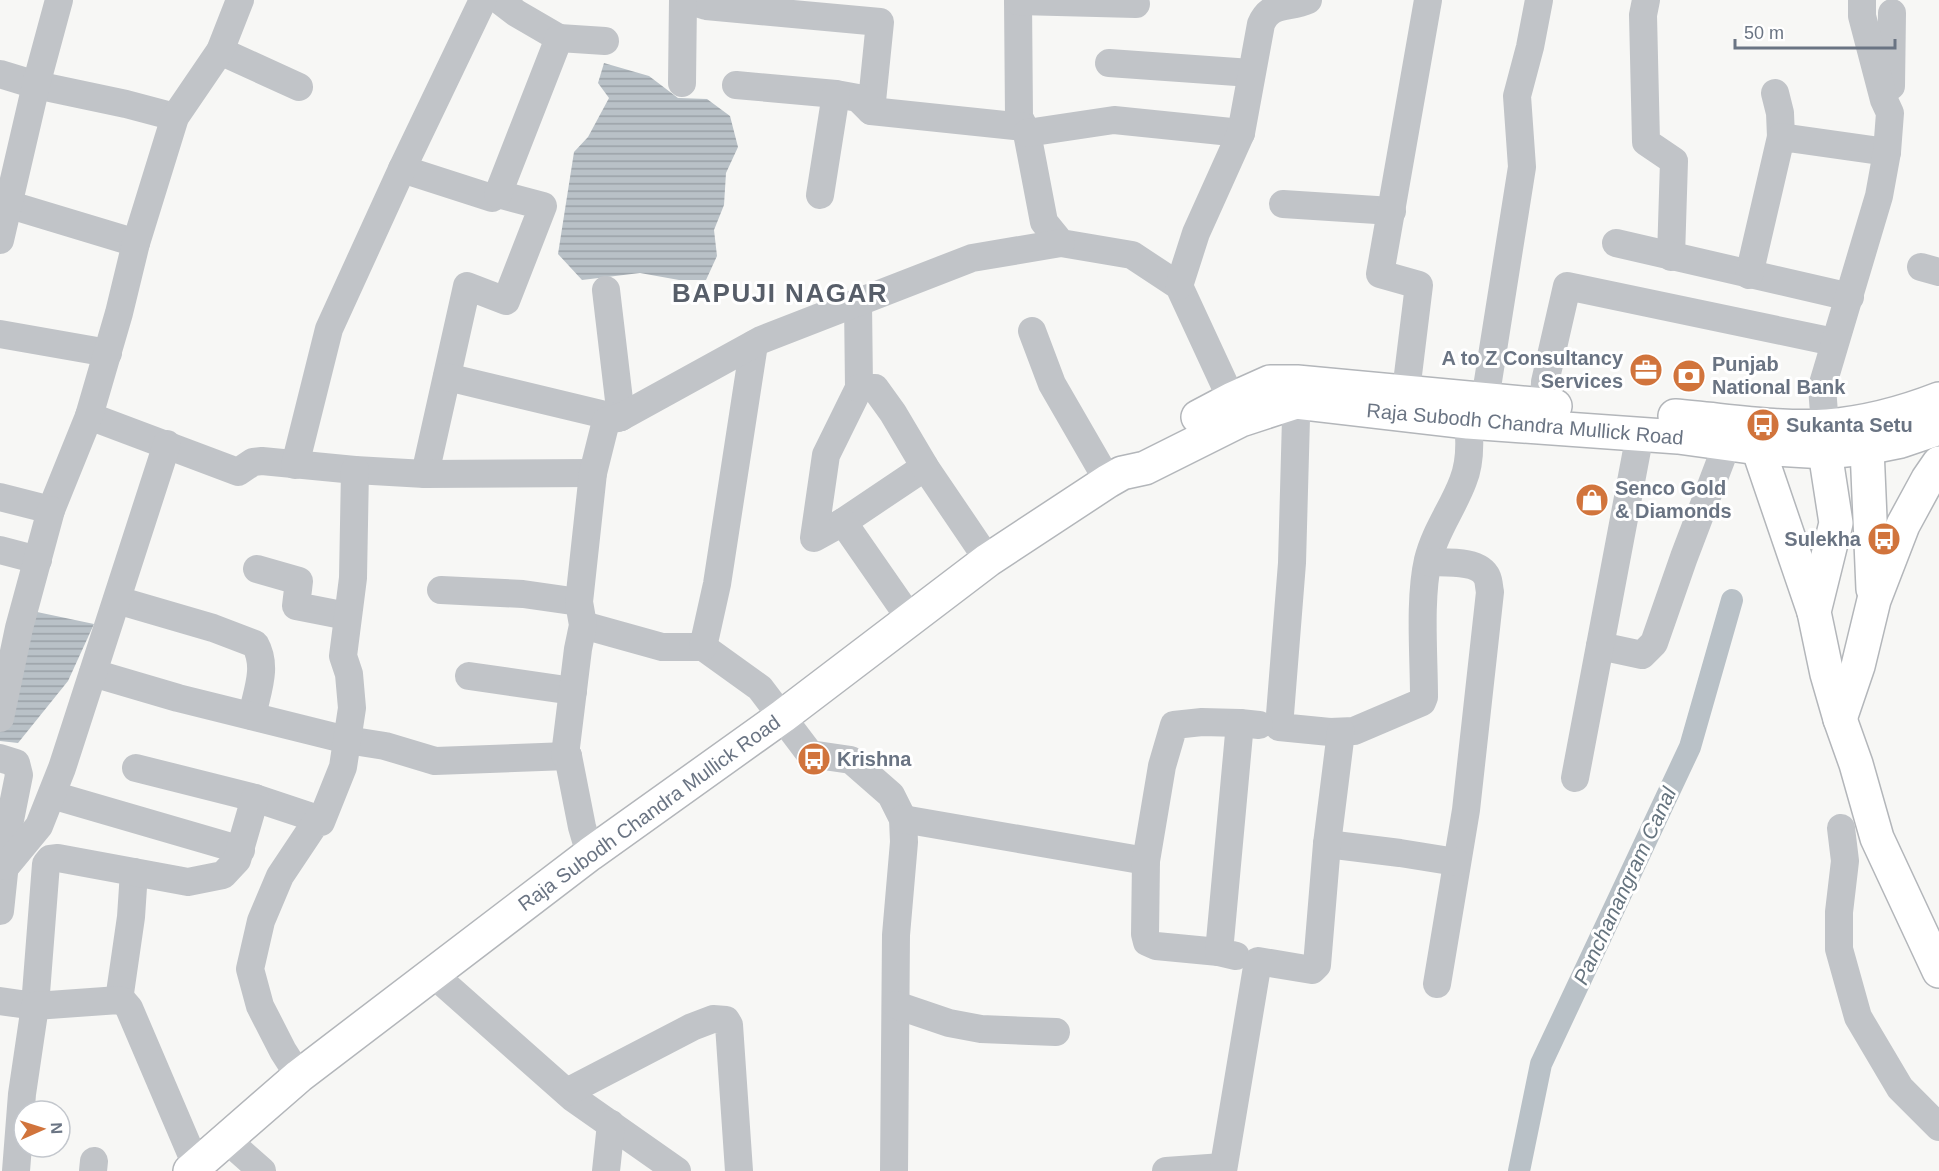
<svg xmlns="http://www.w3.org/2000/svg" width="1939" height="1171" viewBox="0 0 1939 1171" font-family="Arial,sans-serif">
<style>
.water{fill:url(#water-rules)}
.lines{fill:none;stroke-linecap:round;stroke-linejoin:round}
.canal{stroke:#b9c1c7;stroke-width:22}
.major-casing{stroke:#b3b6ba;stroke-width:36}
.minor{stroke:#c1c4c8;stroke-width:28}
.major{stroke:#fff;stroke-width:33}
.labels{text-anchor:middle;stroke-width:6;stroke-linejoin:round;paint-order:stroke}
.poi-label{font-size:20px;font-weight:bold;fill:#6a7483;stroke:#fff;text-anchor:start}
.street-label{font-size:20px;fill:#6a7483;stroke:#fff}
.water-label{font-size:21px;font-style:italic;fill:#66747f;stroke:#fff}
.district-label{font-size:26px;font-weight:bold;letter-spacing:1.5px;fill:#575e69;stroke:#fff}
</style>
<defs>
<pattern id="water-rules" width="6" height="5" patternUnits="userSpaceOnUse" patternTransform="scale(1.5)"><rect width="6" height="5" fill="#b9c1c7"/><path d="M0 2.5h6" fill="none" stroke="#9aa1a7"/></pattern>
</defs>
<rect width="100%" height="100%" fill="#f7f7f5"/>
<g class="water">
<polygon points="604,63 649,76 678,98 707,99 730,116 738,147 726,173 724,205 714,230 717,256 706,280 679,280 640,273 582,280 558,254 574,152 588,137 609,98 598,83"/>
<polygon points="37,612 94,624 68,681 18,743 0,741 0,731"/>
</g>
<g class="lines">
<polyline class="canal" points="1519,1171 1541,1064 1690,747 1732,600"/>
<defs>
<g id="major">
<path d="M1675,416C1725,420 1777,429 1827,426C1865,423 1903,413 1939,399"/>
<polyline points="1198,417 1232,399 1270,382 1297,382 1555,406"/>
<polyline points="1866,425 1873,589"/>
<polyline points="1825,431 1825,452 1836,523 1814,612 1827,674 1840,719 1856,764 1877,838 1939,971"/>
<polyline points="1758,448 1814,612"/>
<polyline points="1840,719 1858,666 1874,600 1903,525 1928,479 1939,463"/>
<polyline points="190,1171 299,1076 590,854 783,716 988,560 1108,481 1122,473 1145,468 1241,420 1296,402 1468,422 1678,437 1758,448 1825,452 1866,448 1901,441 1939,428"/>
</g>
</defs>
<use href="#major" class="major-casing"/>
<g class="minor">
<polyline points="499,0 516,13 559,38"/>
<polyline points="687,0 706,6 880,22 871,111"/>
<polyline points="1018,0 1019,117 1027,133 1044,222 1061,243 1132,255 1179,286 1241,420"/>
<polyline points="1646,0 1643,15 1646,142 1674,161 1671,257"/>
<polyline points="1018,1 1136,4"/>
<polyline points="220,51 299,87"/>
<polyline points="1109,63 1251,73"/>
<polyline points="0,74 36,85 126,104 175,117"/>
<polyline points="682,83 683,0"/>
<polyline points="736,85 836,94 858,98 871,111 1024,127"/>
<polyline points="1891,86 1892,13"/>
<polyline points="1775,93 1780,113 1781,137"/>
<polyline points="1027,133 1114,120 1241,133"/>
<polyline points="402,169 492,198 498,194 543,206 506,301 467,286 425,474"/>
<polyline points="498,194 559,38 605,41"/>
<polyline points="820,195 836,94"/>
<polyline points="0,202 136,243"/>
<polyline points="1283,204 1392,211"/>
<polyline points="0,240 36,85 59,0"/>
<polyline points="1616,243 1850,297"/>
<polyline points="1921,267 1939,272"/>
<polyline points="1749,275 1781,137 1887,152"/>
<path d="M1179,286L1196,233L1241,133L1261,24C1271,1 1289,9 1308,0"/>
<polyline points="606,290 621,417"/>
<polyline points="858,302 859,388 826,455 814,538 843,522 925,467"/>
<polyline points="1032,331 1052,384 1108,481"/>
<polyline points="0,334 108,353"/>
<polyline points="447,377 618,418"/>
<path d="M1297,382L1292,563L1279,727L1330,732L1354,731L1422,702L1424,697C1424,656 1419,599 1428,560C1435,531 1453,508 1463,481C1470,464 1470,440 1468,422"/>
<polyline points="859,388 875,388 893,413 925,467 988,560"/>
<polyline points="1406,391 1419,285 1380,274 1428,0"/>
<polyline points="1485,400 1522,167 1517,96 1530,47 1539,0"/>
<polyline points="1544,405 1545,382 1567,286 1834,342"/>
<polyline points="89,416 238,472 253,462 262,461 355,470 425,474 593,473"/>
<polyline points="1825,426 1822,387 1879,196 1887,152 1890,113 1884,100 1862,16 1862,0"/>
<polyline points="295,465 329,329 402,169 483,0"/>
<polyline points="0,497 51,510 89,416 119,313 136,243 175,117 220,51 240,0"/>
<polyline points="843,522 911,620"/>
<polyline points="0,550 38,560"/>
<path d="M1428,562C1444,563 1479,559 1487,577C1489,581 1489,588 1490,592L1466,810L1437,984"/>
<polyline points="257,569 299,581 296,606 347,616"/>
<polyline points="441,590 523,594 579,602"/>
<path d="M117,600L213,628L255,644C268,667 257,691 252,716"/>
<polyline points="583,625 662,647 703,647 760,688 810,754 851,760 891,795 903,819 904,842 896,935 894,1171"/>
<polyline points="1600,646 1642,655 1654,643 1684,557 1727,444"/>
<polyline points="703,647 717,584 754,344"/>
<polyline points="93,673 178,698 347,740 385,746 435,761 568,756"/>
<polyline points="469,676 573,691"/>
<polyline points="0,718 19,628 51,510"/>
<polyline points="0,758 16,763 19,775 9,825 0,911"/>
<polyline points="136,768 255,798 318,819"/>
<polyline points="1575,778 1640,434"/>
<polyline points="52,795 241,850"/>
<polyline points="903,819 1146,861"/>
<polyline points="1841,828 1845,861 1839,912 1839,949 1858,1017 1900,1088 1939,1127"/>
<polyline points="1327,844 1400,853 1456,862"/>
<polyline points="590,854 582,827 568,756 565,755 578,649 583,625 579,602 593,473 606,421 621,417 761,340 972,258 1061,243"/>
<polyline points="6,866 39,826 62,768 167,444"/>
<polyline points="1219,952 1156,946 1147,942 1145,934 1146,861 1162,766 1174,725 1202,722 1240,723"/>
<polyline points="1236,956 1219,952 1240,723 1259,725"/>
<polyline points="433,974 573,1098 677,1171"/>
<polyline points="119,1000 131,917 134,872"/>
<polyline points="0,1001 35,1006 46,864 50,859 58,858 188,882 223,875 237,860 255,798"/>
<polyline points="896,1005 949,1023 981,1029 1056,1032"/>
<polyline points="299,1076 283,1051 260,1006 250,969 261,921 280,876 318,819 321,822 343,767 352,708 349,674 343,656 353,578 355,470"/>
<polyline points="567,1092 692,1027 713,1019 726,1020 729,1025 739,1171"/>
<polyline points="226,1139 262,1171"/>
<polyline points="16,1171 22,1094 35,1006 119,1000 123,1001 129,1008 196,1165"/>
<polyline points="93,1171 94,1161"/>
<polyline points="606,1171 611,1124"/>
<polyline points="1166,1171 1223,1167"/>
<polyline points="1223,1171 1258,961 1312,970 1317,965 1327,844 1341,732"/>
</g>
<use href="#major" class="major"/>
</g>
<defs>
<symbol id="office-disc" viewBox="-11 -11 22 22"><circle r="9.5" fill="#d1743c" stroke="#fff"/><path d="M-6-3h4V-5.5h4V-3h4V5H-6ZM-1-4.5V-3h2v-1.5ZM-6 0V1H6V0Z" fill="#fff"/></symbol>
<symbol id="bank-disc" viewBox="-11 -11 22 22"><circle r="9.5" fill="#d1743c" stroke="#fff"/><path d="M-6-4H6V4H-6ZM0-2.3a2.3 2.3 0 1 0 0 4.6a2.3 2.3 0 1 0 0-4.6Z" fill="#fff"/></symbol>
<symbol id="bus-disc" viewBox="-11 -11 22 22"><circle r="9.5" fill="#d1743c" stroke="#fff"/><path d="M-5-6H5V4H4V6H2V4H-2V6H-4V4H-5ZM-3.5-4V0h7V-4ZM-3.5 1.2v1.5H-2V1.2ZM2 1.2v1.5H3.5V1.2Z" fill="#fff"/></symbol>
<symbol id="shop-disc" viewBox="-11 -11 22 22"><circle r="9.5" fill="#d1743c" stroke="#fff"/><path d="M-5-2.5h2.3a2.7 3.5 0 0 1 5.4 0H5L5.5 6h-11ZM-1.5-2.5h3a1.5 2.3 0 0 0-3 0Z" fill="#fff"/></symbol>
</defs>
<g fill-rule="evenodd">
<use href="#office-disc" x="1627" y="351" width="38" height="38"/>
<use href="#bank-disc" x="1670" y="357" width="38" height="38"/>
<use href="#bus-disc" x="1744" y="406" width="38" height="38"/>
<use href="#shop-disc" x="1573" y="481" width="38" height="38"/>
<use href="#bus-disc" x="1865" y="520" width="38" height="38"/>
<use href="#bus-disc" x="795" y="740" width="38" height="38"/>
</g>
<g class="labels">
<g class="poi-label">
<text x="1623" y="365" text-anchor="end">A to Z Consultancy<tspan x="1623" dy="23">Services</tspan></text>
<text x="1712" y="371">Punjab<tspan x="1712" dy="23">National Bank</tspan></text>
<text x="1786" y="432">Sukanta Setu</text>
<text x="1615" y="495">Senco Gold<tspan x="1615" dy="23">&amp; Diamonds</tspan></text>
<text x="1861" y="546" text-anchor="end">Sulekha</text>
<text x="837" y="766">Krishna</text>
</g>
<g class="street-label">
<text transform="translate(1525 424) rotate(5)" y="7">Raja Subodh Chandra Mullick Road</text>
<text transform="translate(649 813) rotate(-36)" y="7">Raja Subodh Chandra Mullick Road</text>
</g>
<g class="water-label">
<text transform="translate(1625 886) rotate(-65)" y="7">Panchanangram Canal</text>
</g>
<g class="district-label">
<text x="780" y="302">BAPUJI NAGAR</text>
</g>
</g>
<g transform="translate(42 1129) rotate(87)"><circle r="28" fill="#ffffff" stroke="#c3c7cd" stroke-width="1.5"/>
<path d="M0-4.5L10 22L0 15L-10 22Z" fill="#d1743c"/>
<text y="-9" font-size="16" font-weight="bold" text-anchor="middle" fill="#6a7483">N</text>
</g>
<path d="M1735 39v9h160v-9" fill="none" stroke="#6a7483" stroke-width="3"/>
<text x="1744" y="39" font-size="18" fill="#6a7483" stroke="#ffffff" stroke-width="4.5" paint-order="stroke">50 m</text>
</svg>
